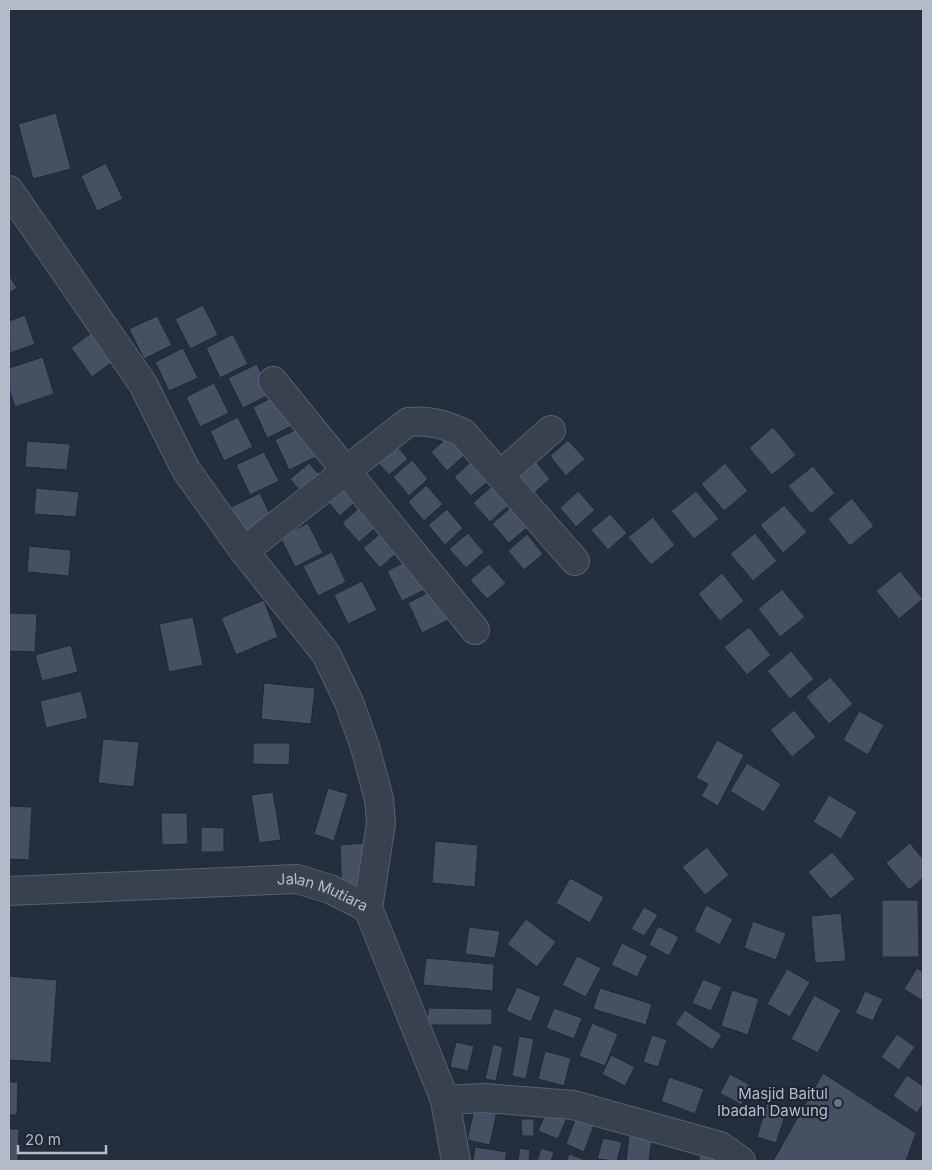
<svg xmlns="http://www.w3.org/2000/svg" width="932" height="1170" viewBox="0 0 932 1170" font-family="Inter,sans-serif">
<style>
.building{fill:#455162;stroke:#1f2835}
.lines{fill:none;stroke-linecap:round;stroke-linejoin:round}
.minor-casing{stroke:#565f6c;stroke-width:30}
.minor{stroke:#38414e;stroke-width:28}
.worship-dot{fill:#6b7280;stroke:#1d2633;stroke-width:2}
.labels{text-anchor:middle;stroke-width:4.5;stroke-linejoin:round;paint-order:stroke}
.street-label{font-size:15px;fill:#b4bcc9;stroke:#1d2633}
.poi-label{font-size:15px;fill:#b4bcc9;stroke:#1d2633;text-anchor:end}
</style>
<rect width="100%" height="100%" fill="#242f3e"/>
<g class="building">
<polygon points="56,113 71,169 33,179 18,124"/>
<polygon points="106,163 123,199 97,211 81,176"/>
<polygon points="9,275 17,288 9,293"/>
<polygon points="203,305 218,335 190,349 175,319"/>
<polygon points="25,315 35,344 10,353 9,321"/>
<polygon points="157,316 172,345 144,359 129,329"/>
<polygon points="98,328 119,357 92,377 71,348"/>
<polygon points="233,334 248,364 220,378 206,348"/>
<polygon points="183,348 198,378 169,391 155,362"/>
<polygon points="43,357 54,394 15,407 9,388 9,368"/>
<polygon points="257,364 271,394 243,408 228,378"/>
<polygon points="214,383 229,413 200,427 186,397"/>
<polygon points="281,393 296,424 267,438 253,407"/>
<polygon points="238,417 253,447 224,461 210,431"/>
<polygon points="303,426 318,456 289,470 275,440"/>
<polygon points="773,427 796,455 772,475 749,448"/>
<polygon points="450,435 466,454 447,471 431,452"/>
<polygon points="391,439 408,459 389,475 372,456"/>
<polygon points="568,440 585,459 566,476 550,456"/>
<polygon points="27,441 70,444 67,470 25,467"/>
<polygon points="264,452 279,481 250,495 236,465"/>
<polygon points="534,459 550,479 532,495 515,476"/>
<polygon points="412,460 428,479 409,496 393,477"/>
<polygon points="473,460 490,480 471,496 454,477"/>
<polygon points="309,463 326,482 307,499 290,479"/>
<polygon points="725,463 748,491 724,511 701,484"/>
<polygon points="813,466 835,493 811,514 788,486"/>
<polygon points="343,480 359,499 340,516 324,497"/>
<polygon points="426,485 443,504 424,521 408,502"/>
<polygon points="492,486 509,505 490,522 473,503"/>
<polygon points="36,488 79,492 76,517 34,514"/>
<polygon points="578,491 595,510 576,527 560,508"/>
<polygon points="696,491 719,519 694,539 671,511"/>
<polygon points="260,493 274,523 246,537 231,507"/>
<polygon points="852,498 874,526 850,546 828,519"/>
<polygon points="784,505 807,532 783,553 760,525"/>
<polygon points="361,506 378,526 359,542 342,523"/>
<polygon points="511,507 528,527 509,543 492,524"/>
<polygon points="447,509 463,528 445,545 428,525"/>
<polygon points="610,514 627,533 608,550 591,530"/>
<polygon points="653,517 675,545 651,565 628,537"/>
<polygon points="308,523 323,553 295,567 280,537"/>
<polygon points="382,532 399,551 380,568 363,548"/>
<polygon points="468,533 484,552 466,568 449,549"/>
<polygon points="755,533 777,561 753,581 730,554"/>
<polygon points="527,534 543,554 524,570 508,551"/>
<polygon points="29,546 71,550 69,576 27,572"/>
<polygon points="332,552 346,582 318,596 303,566"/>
<polygon points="415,557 430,587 402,601 387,571"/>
<polygon points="489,564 506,583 487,599 470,580"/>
<polygon points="900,571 923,599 899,619 876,591"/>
<polygon points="722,573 744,601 720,621 698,594"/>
<polygon points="362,581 377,610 348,624 334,595"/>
<polygon points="435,589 450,619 422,633 408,603"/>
<polygon points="782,589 805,617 780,637 758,609"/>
<polygon points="264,600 278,637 236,655 221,618"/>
<polygon points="9,613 37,614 35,652 9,651"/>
<polygon points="193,617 203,665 169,672 159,624"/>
<polygon points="749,627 771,655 747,675 724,647"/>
<polygon points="71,645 78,672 42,681 35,655"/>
<polygon points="791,651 814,679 790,699 767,671"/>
<polygon points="830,677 853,704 829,724 806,697"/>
<polygon points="264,683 315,688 311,724 261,719"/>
<polygon points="81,691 88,718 46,728 40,701"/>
<polygon points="794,710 816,737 792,757 770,730"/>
<polygon points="859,711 884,725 868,755 843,740"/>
<polygon points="103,739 139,742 134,787 98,783"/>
<polygon points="717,740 744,755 718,806 701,796 708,784 696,778"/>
<polygon points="253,743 290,743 289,765 253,764"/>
<polygon points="747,763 781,784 764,812 730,791"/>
<polygon points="328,788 348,794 334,841 314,834"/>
<polygon points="273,792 281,840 259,843 251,795"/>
<polygon points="829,795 857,812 841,839 813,822"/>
<polygon points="9,806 32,807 29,860 9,859"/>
<polygon points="161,813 187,813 188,844 162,845"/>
<polygon points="201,827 224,828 224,852 201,852"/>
<polygon points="435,841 478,845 475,887 432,883"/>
<polygon points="366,843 368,893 342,895 340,845"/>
<polygon points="910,843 923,859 923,878 909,890 886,863"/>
<polygon points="707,847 729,875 705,895 682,867"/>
<polygon points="832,852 855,879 831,899 808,872"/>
<polygon points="570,878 604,897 590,923 556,903"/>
<polygon points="882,900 918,900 919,957 882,957"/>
<polygon points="706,905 733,919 720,945 694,931"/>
<polygon points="644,907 658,915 644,936 631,929"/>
<polygon points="841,913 846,961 815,963 811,916"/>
<polygon points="526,919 556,942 537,967 507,944"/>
<polygon points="753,921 786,933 776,960 744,948"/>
<polygon points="658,926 679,937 669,956 649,945"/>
<polygon points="469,927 500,931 495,958 465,954"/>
<polygon points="622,943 648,956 637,977 611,965"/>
<polygon points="577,956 601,968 586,997 562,985"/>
<polygon points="426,958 494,964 493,991 423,985"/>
<polygon points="917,968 923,972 923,1001 904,989"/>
<polygon points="787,969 810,982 790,1017 767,1004"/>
<polygon points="9,976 57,980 51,1063 9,1060"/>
<polygon points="703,979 722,987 711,1011 692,1003"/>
<polygon points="517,987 541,997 531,1022 506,1011"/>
<polygon points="600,988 652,1004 646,1025 593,1009"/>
<polygon points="732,990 759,999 748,1035 721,1026"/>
<polygon points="865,991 883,999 873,1021 855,1013"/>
<polygon points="814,995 841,1010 818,1053 791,1039"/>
<polygon points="428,1008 492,1009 492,1025 427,1025"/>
<polygon points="554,1008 582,1018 574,1039 546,1028"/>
<polygon points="685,1010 722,1035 712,1050 675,1024"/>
<polygon points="592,1023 618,1034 605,1066 579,1056"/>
<polygon points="897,1034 915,1047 899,1070 881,1057"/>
<polygon points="652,1035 667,1040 658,1067 643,1062"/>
<polygon points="519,1036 534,1039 526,1079 512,1076"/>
<polygon points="456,1042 474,1046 468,1071 450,1067"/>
<polygon points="493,1044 503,1047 496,1081 485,1079"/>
<polygon points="545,1051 571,1058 564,1086 538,1079"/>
<polygon points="611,1055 635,1067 625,1086 602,1074"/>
<polygon points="823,1073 916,1133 906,1161 773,1161"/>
<polygon points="730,1074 752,1086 741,1105 720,1093"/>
<polygon points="907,1075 923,1086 923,1104 917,1113 893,1096"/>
<polygon points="669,1077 704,1089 695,1114 661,1101"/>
<polygon points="9,1082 18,1082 17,1115 9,1115"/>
<polygon points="767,1103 787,1110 776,1143 757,1137"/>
<polygon points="475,1106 497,1111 490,1145 467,1140"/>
<polygon points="546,1112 566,1120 558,1139 538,1131"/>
<polygon points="576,1117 594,1125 584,1152 566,1144"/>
<polygon points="521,1119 534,1119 534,1136 522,1136"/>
<polygon points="9,1129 19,1129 18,1161 9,1161"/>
<polygon points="629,1135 652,1138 649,1161 626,1161"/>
<polygon points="603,1138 622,1142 617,1161 597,1159"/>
<polygon points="475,1147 507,1152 505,1161 473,1161"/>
<polygon points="520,1148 530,1150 529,1161 518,1161"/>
<polygon points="541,1148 554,1152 551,1161 537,1161"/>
<polygon points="702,1151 720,1161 698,1161"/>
<polygon points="569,1154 588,1161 567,1161"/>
</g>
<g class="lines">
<defs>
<g id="minor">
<polyline points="9,190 143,384 186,470 244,551 326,654 349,702 365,747 379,799 381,823 368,908"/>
<polyline points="273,381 475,630"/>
<polyline points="500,475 551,430"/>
<path d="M244,551L408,422C429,420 444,424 463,433L575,561"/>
<path id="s1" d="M9,891L297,879L330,889L368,908L445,1100L456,1161"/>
<polyline points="445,1100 484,1098 573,1105 720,1146 741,1161"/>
</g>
</defs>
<use href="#minor" class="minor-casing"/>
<use href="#minor" class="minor"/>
</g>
<circle class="worship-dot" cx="838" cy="1103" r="5"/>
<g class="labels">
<g class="street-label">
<text dy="5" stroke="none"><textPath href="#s1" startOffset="316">Jalan Mutiara</textPath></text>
</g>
<g class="poi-label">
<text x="828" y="1099">Masjid Baitul<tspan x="828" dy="17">Ibadah Dawung</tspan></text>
</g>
</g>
<rect width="932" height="1170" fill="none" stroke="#b4bcc9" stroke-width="20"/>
<path d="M18 1145v8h88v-8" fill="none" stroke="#b4bcc9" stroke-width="2.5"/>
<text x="25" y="1145" font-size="15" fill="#b4bcc9" stroke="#1d2633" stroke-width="4" paint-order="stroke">20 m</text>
</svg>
